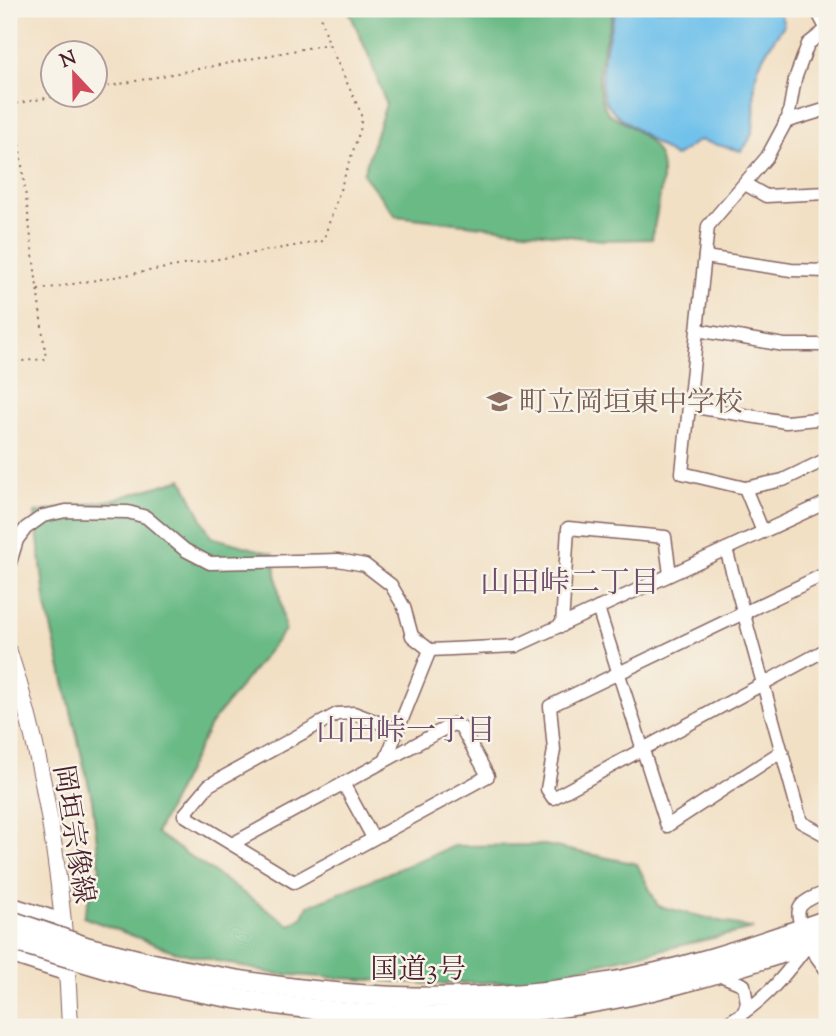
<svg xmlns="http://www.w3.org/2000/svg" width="836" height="1036" viewBox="0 0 836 1036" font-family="'Sorts Mill Goudy','Noto Serif JP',serif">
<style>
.forest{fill:#6aba86;stroke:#5a6c58;stroke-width:2}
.water{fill:#70c1eb;stroke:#5d708b;stroke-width:2}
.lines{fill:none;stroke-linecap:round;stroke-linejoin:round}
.minor-casing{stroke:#856361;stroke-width:15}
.major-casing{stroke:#856361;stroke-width:18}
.highway-casing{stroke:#856361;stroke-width:22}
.path{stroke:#856361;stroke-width:2;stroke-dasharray:2 5;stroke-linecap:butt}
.minor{stroke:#fff;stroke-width:12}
.major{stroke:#fff;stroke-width:16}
.highway{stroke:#fff;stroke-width:19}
.highway-bridge-casing{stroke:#856361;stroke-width:22;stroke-linecap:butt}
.highway-bridge{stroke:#fff;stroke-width:19}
.labels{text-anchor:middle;stroke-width:5;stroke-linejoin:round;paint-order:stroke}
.education-label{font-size:28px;fill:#785e54;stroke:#f7f3e8;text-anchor:start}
.street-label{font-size:28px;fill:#4a1f2b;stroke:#f7f3e8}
.neighbourhood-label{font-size:30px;fill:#6e4c6a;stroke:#f7f3e8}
</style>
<rect width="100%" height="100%" fill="#f7f3e8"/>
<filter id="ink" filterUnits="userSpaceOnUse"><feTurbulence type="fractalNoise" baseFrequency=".0143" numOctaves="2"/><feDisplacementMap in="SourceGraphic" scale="14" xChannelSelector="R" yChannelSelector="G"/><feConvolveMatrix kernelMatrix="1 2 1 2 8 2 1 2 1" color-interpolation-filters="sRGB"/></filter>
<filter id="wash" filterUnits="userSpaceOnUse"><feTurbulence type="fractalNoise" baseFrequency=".00686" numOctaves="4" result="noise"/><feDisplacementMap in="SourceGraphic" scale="28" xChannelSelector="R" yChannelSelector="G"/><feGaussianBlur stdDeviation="1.57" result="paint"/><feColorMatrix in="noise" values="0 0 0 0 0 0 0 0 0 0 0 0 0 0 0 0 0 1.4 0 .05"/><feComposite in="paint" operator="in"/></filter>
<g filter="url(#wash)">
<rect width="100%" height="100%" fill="#f2e0c5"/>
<g class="forest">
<path d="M348,9H614C606,42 588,81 608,113C679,152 664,167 652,239L602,240L396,216L363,174L386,104L369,56Z"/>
<polygon points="182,479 211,537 273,554 285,630 210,725 156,833 290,925 303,917 308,906 454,846 545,845 637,864 658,906 753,929 523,981 436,984 275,974 173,951 83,917 100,868 92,799 46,606 35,513 112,500"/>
</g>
<path class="water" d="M616,9H779L784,25C775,38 764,52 758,68C748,96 764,129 741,151L699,140L675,157C661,147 614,116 607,104C593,82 610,32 616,9Z"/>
</g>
<g filter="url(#ink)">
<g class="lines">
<defs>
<g id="minor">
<polyline points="816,9 827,30"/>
<polyline points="785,122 827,109"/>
<polyline points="745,184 766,196 827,193"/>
<polyline points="705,257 791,270 827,271"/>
<polyline points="697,330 784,345 827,345"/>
<polyline points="689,406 786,422 827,418"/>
<polyline points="745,488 783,480 827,459"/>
<polyline points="763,532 745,488 682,473 708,226 767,157 788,118 795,79 808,44 827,29"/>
<polyline points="726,549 827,502"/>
<polyline points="9,566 17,540 26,528 43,516 66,511 128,512 146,517 185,550 210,563 338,560 365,565 391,585 404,607 412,636 430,650 516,646 726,549 801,822 827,836"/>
<polyline points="827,573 550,706 554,750 547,789 553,798 827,649"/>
<polyline points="598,608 667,826 782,751"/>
<polyline points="562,626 568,528 665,537 670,574"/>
<polyline points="386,759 430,650"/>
<polyline points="343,783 373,838"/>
<polyline points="232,844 453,724 461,727 488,776 294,882 184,815 209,785 337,714 354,713 396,729"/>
<polyline points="9,903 63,920"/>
<polyline points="808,945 827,971"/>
<polyline points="9,956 68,975"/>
<polyline points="718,974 744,985 747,1003 743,1014"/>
<path d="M720,1027C761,1005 780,982 808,945C796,911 789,905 827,892"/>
</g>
<path id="major" d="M9,652C49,772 65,901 70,1027"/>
<g id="highway">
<path d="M151,963C296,996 445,1009 593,985C674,973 750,947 827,920"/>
<path d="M144,980C297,1016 457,1029 613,999C686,985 756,961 827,939"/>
</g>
</defs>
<use href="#minor" class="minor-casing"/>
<use href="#major" class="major-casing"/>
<use href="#highway" class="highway-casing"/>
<g class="path">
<polyline points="9,61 46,359 9,362"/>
<polyline points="94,89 328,44"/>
<polyline points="9,105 68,94"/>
<polyline points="38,290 323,241 361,127 361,113 329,44 319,9"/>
</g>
<use href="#minor" class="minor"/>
<use href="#major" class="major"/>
<use href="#highway" class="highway"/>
<defs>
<g id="highway-bridge">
<polyline points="9,920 87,947 151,963"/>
<polyline points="9,940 144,980"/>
</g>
</defs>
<use href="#highway-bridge" class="highway-bridge-casing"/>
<use href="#highway-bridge" class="highway-bridge"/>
</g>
</g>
<defs>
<symbol id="school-bare" viewBox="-9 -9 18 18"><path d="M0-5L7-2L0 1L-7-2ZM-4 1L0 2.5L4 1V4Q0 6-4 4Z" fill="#8d6e63" stroke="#f7f3e8" stroke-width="2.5" paint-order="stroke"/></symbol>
</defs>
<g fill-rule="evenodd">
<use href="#school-bare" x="482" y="384" width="35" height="35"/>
</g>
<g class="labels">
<g class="education-label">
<text x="519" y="411">町立岡垣東中学校</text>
</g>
<g class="street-label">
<text transform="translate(75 834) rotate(81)" y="10">岡垣宗像線</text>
<text x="418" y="978">国道3号</text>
</g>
<g class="neighbourhood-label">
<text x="570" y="592">山田峠二丁目</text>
<text x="406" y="740">山田峠一丁目</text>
</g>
</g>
<rect width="836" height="1036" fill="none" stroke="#f7f3e8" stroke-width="35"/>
<g transform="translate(74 74) rotate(338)"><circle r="33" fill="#f7f3e8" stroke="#b29e9c" stroke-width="2"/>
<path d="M0-5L12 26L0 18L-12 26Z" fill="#d1495b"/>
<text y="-10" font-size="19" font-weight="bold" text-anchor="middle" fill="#4a1f2b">N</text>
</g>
</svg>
